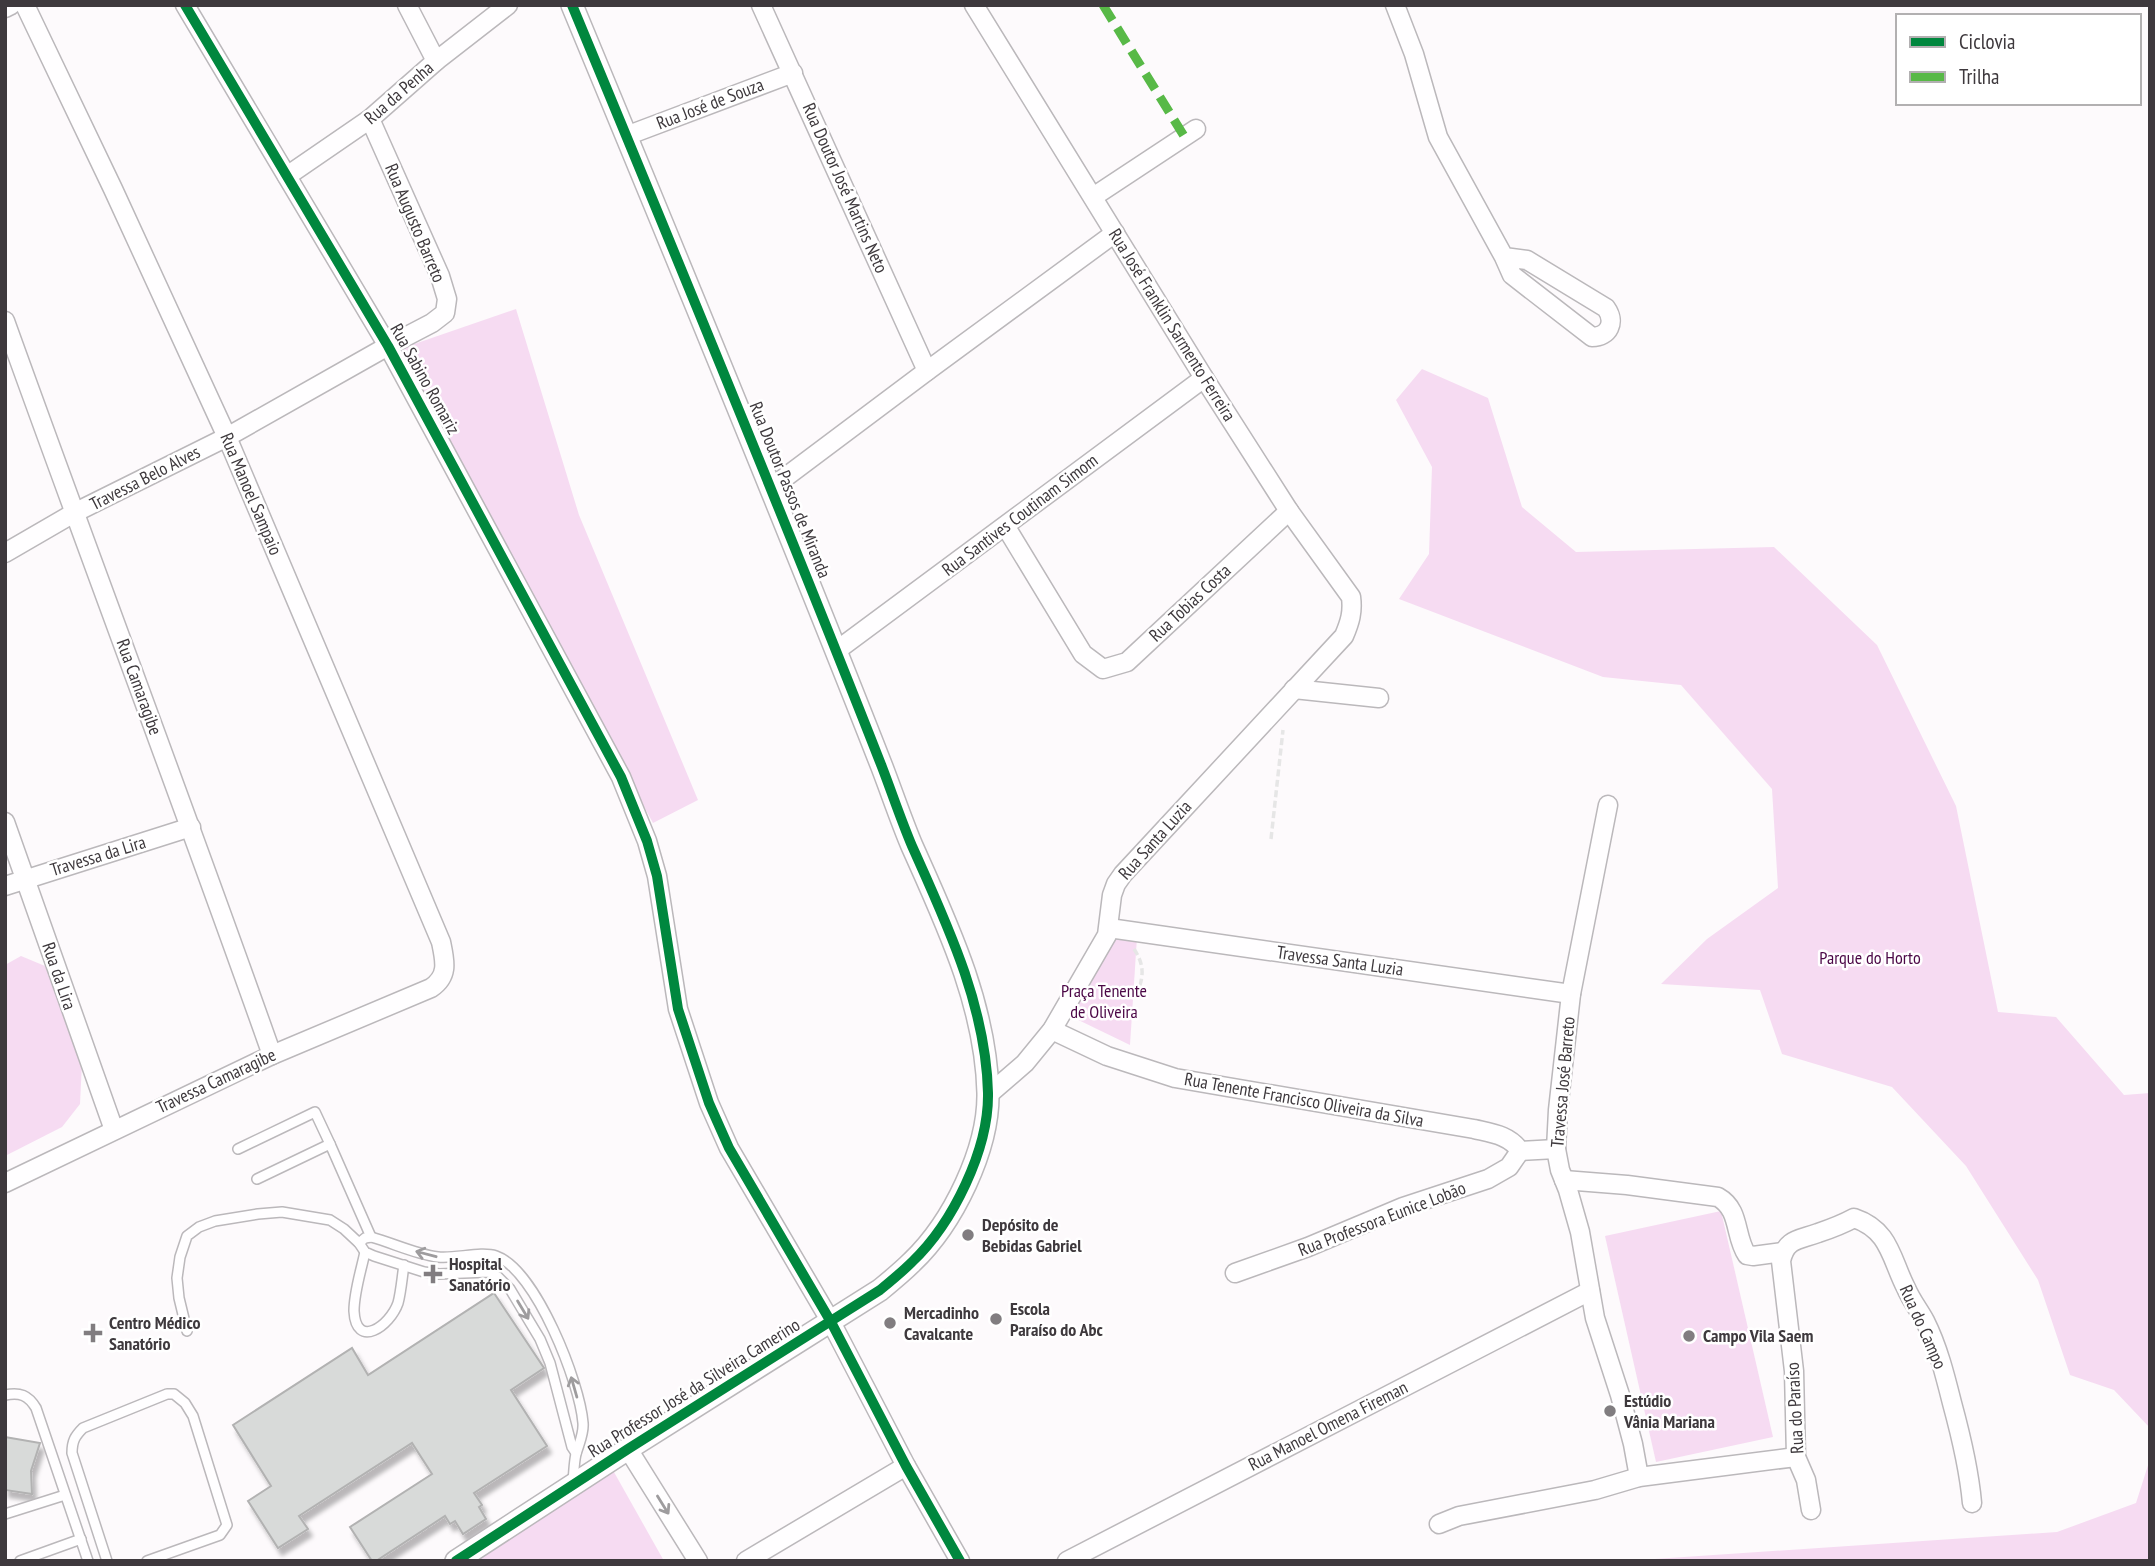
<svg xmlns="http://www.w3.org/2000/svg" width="2155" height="1566" viewBox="0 0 2155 1566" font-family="'PT Sans Narrow',sans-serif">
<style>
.green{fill:#f6dbf2}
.building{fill:#d8dad9;stroke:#b2b2b2;stroke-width:2;filter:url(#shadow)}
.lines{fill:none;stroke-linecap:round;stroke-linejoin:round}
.service-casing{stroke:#bbb8bb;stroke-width:12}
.minor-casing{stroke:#bbb8bb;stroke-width:21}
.tertiary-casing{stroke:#bbb8bb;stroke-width:24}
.path{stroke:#e6e6e6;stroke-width:3.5;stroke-dasharray:7 3.5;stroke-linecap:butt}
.service{stroke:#fffeff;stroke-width:9}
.minor{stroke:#fffeff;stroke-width:18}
.tertiary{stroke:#fffeff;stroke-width:21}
.quiet{stroke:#58b947;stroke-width:9;stroke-dasharray:18 9;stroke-linecap:butt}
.cycleway-casing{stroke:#fff;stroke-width:15}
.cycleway{stroke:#00873e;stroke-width:10}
.oneway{stroke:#9e9c9e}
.poi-dot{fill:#817d80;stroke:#fff;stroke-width:2.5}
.labels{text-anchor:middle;stroke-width:5;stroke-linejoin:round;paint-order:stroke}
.street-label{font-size:18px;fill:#3e393d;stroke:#fff}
.park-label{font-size:18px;fill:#4b0746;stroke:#fff}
.poi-label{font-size:18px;font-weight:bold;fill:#3e393d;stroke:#fff;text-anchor:start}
</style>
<defs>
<filter id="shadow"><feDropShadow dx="4" dy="7" stdDeviation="2" flood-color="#0004"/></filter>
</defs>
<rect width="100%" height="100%" fill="#fdfafc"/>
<g class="green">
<polygon points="516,309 579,515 698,800 653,823 394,351"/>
<polygon points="1422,369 1488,398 1522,507 1576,552 1774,547 1877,645 1956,806 1998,1012 2056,1017 2124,1095 2150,1093 2150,1428 2114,1390 2070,1375 2038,1280 1966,1166 1892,1087 1782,1054 1760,990 1661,984 1707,939 1778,888 1772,789 1681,685 1603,677 1399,599 1429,554 1432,467 1396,400"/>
<polygon points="1118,930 1137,937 1130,1045 1066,1014"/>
<polygon points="21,956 45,966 82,1063 80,1104 62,1127 5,1156 5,965"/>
<polygon points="1721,1211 1773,1437 1656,1462 1605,1236"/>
<polygon points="2150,1459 2150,1561 1625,1561 2057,1532 2136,1503"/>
<polygon points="610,1465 664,1561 462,1561"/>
</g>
<g class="building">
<polygon points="494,1293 544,1368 511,1390 547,1446 474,1493 482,1505 479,1507 486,1519 463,1534 455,1521 450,1524 445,1516 376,1561 372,1561 350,1527 432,1474 412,1443 299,1516 308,1529 278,1548 248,1501 271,1486 233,1425 352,1348 368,1375"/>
<polygon points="5,1437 40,1443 31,1471 32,1494 5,1490"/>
</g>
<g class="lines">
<defs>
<g id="service">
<polyline points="238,1149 315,1112 330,1144"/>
<polyline points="257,1179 330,1144 371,1237"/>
<path d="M359,1243L365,1238L371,1237C393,1243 415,1254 438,1257C455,1259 481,1251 496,1256C536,1270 580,1383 583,1423C584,1434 579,1443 576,1454C574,1462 574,1472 573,1481"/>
<path d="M365,1252C361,1271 354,1292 354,1311C356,1350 390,1326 398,1303C401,1292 402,1278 404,1265"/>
<polyline points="187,1331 179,1298 177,1278 180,1257 187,1236 199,1227 215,1221 258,1214 282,1212 330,1220 344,1229 359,1243 365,1252 374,1256 424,1272 439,1274 489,1272 498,1277 510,1289 540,1339 550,1363 572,1447 576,1453"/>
<path d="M5,1395C20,1392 28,1395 36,1408L88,1561"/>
<polyline points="5,1514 65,1495"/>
<polyline points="20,1561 81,1539"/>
<path d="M107,1561L72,1453C72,1441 75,1436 83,1428L167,1394H174L185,1403L193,1416L227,1525L220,1535L147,1561"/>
</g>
<g id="minor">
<polyline points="185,5 388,346 621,777 647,841 657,876 678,1009 709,1103 729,1148 831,1322 906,1466 960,1561"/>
<polyline points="407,5 436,61"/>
<polyline points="761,5 927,371"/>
<path d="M974,5L1204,378L1289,511L1351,597C1353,612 1350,622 1344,636L1123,874L1116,884L1112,895L1107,935L1052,1030L1025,1063L988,1095"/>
<path d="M1395,5L1414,54L1438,137L1504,257L1512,275L1592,337C1609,337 1616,322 1606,308L1527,260L1504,257"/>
<polyline points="5,8 11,5"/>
<polyline points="626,136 793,73"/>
<polyline points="287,176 370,119 436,61 508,5"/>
<polyline points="1093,197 1196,129"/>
<path d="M5,321C93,566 185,809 272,1055"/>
<polyline points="771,488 927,371 1115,233"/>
<polyline points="1006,527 1083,654 1103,669 1127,662 1289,511"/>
<polyline points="5,553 74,513 227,437 388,346 432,323 445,313 447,299 440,276 370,119"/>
<polyline points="836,651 1204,378"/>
<polyline points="1294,689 1379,698"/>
<polyline points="1608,805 1571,994 1558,1110 1556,1149 1560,1170 1568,1190 1580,1232 1595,1318 1620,1395 1633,1444 1639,1477"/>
<polyline points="5,822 114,1130"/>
<polyline points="5,886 191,827"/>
<polyline points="1109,928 1571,994"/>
<path d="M1052,1030L1107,1056L1175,1078L1474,1129C1491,1133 1510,1135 1520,1151"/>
<polyline points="1520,1151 1556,1149"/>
<path d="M1564,1180L1627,1185L1718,1197C1741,1210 1734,1236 1747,1255L1753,1256L1783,1252"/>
<path d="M5,1183L272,1055L431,988C449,976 445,961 441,942L227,437L113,189L25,5"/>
<polyline points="1235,1273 1308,1247 1403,1207 1488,1179 1509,1167 1520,1151"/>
<polyline points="628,1449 698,1561"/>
<path d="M1811,1510L1806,1480L1796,1457L1794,1371L1781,1261C1786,1238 1800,1240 1818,1233C1830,1229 1843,1224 1854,1218C1890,1230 1891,1259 1906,1288C1911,1300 1919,1310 1925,1321C1938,1347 1945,1375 1952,1403C1961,1436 1969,1469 1972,1503"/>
<polyline points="1439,1524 1459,1516 1595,1490 1639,1477 1796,1457"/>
<polyline points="746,1561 906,1466"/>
<polyline points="1067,1561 1590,1291"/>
</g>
<path id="tertiary" d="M456,1561L628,1449L880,1290C891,1281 902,1272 912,1262C953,1223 989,1149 988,1093C986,1006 947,924 912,846C901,820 892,793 882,767C782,512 677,258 572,5"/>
</defs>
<use href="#service" class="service-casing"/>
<use href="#minor" class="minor-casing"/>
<use href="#tertiary" class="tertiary-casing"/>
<g class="path">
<polyline points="1271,839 1283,730"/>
<path d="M1134,949C1144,964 1144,975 1138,991"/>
</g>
<use href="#service" class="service"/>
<use href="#minor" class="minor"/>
<use href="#tertiary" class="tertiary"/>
<polyline class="quiet" points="1103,5 1184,136"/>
<defs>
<g id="cycleway">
<polyline points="185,5 388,346 621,777 647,841 657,876 678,1009 709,1103 729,1148 831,1322 906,1466 960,1561"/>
<path d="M456,1561L628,1449L880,1290C891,1281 902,1272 912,1262C953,1223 989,1149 988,1093C986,1006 947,924 912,846C901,820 892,793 882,767C782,512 677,258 572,5"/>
</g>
</defs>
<use href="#cycleway" class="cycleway-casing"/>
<use href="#cycleway" class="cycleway"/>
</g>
<defs><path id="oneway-shaft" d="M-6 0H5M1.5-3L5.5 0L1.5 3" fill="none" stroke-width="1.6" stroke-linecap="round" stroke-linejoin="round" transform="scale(1.75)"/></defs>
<g class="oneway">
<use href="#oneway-shaft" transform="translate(426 1254) rotate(-165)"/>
<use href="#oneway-shaft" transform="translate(523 1310) rotate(59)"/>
<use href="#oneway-shaft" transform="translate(574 1387) rotate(-106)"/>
<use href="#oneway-shaft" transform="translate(663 1505) rotate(58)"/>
</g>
<g class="poi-dot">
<circle cx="968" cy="1235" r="7"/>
<path d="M429.5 1263.5h7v7h7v7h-7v7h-7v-7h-7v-7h7z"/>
<circle cx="996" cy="1319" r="7"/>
<circle cx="890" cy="1323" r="7"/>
<path d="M89.5 1322.5h7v7h7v7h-7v7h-7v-7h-7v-7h7z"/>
<circle cx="1689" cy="1336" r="7"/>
<circle cx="1610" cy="1411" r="7"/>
</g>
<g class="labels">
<g class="street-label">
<text transform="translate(399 93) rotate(-41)" y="6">Rua da Penha</text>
<text transform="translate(710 104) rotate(-21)" y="6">Rua José de Souza</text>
<text transform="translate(845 188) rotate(66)" y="6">Rua Doutor José Martins Neto</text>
<text transform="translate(415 223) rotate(67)" y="6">Rua Augusto Barreto</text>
<text transform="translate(1172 325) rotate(58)" y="6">Rua José Franklin Sarmento Ferreira</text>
<text transform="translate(425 379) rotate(61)" y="6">Rua Sabino Romariz</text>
<text transform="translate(145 478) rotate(-27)" y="6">Travessa Belo Alves</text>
<text transform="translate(790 490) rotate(68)" y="6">Rua Doutor Passos de Miranda</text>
<text transform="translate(251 494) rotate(67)" y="6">Rua Manoel Sampaio</text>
<text transform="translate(1020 515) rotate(-37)" y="6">Rua Santives Coutinam Simom</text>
<text transform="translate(1190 603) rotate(-43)" y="6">Rua Tobias Costa</text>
<text transform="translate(139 687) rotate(70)" y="6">Rua Camaragibe</text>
<text transform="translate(1155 840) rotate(-48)" y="6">Rua Santa Luzia</text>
<text transform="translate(98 856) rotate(-17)" y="6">Travessa da Lira</text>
<text transform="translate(1340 961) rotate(8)" y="6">Travessa Santa Luzia</text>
<text transform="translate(59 976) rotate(71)" y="6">Rua da Lira</text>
<text transform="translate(216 1081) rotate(-25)" y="6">Travessa Camaragibe</text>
<text transform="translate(1563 1082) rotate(-85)" y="6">Travessa José Barreto</text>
<text transform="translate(1304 1100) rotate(10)" y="6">Rua Tenente Francisco Oliveira da Silva</text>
<text transform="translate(1382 1219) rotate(-21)" y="6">Rua Professora Eunice Lobão</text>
<text transform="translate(1923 1327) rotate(66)" y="6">Rua do Campo</text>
<text transform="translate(694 1388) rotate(-32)" y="6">Rua Professor José da Silveira Camerino</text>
<text transform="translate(1795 1408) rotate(-93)" y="6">Rua do Paraíso</text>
<text transform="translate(1328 1426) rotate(-27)" y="6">Rua Manoel Omena Fireman</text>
</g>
<g class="park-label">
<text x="1870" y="964">Parque do Horto</text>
<text x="1104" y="997">Praça Tenente<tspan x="1104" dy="21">de Oliveira</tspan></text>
</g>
<g class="poi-label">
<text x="982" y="1231">Depósito de<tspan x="982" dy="21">Bebidas Gabriel</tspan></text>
<text x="449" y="1270">Hospital<tspan x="449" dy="21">Sanatório</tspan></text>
<text x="1010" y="1315">Escola<tspan x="1010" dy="21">Paraíso do Abc</tspan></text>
<text x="904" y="1319">Mercadinho<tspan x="904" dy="21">Cavalcante</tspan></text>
<text x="109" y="1329">Centro Médico<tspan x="109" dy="21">Sanatório</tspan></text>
<text x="1703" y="1342">Campo Vila Saem</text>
<text x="1624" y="1407">Estúdio<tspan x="1624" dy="21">Vânia Mariana</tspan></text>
</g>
</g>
<rect width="2155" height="1566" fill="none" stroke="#3e393d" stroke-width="14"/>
<rect x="1896" y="14" width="245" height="91" fill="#ffffff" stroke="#b2b0b1" stroke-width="2"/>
<rect x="1910" y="37" width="35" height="10" fill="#00873e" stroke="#b2b0b1" stroke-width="2"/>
<text x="1959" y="49" font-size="21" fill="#3e393d">Ciclovia</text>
<rect x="1910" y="72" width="35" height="10" fill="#58b947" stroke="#b2b0b1" stroke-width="2"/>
<text x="1959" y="84" font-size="21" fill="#3e393d">Trilha</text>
</svg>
